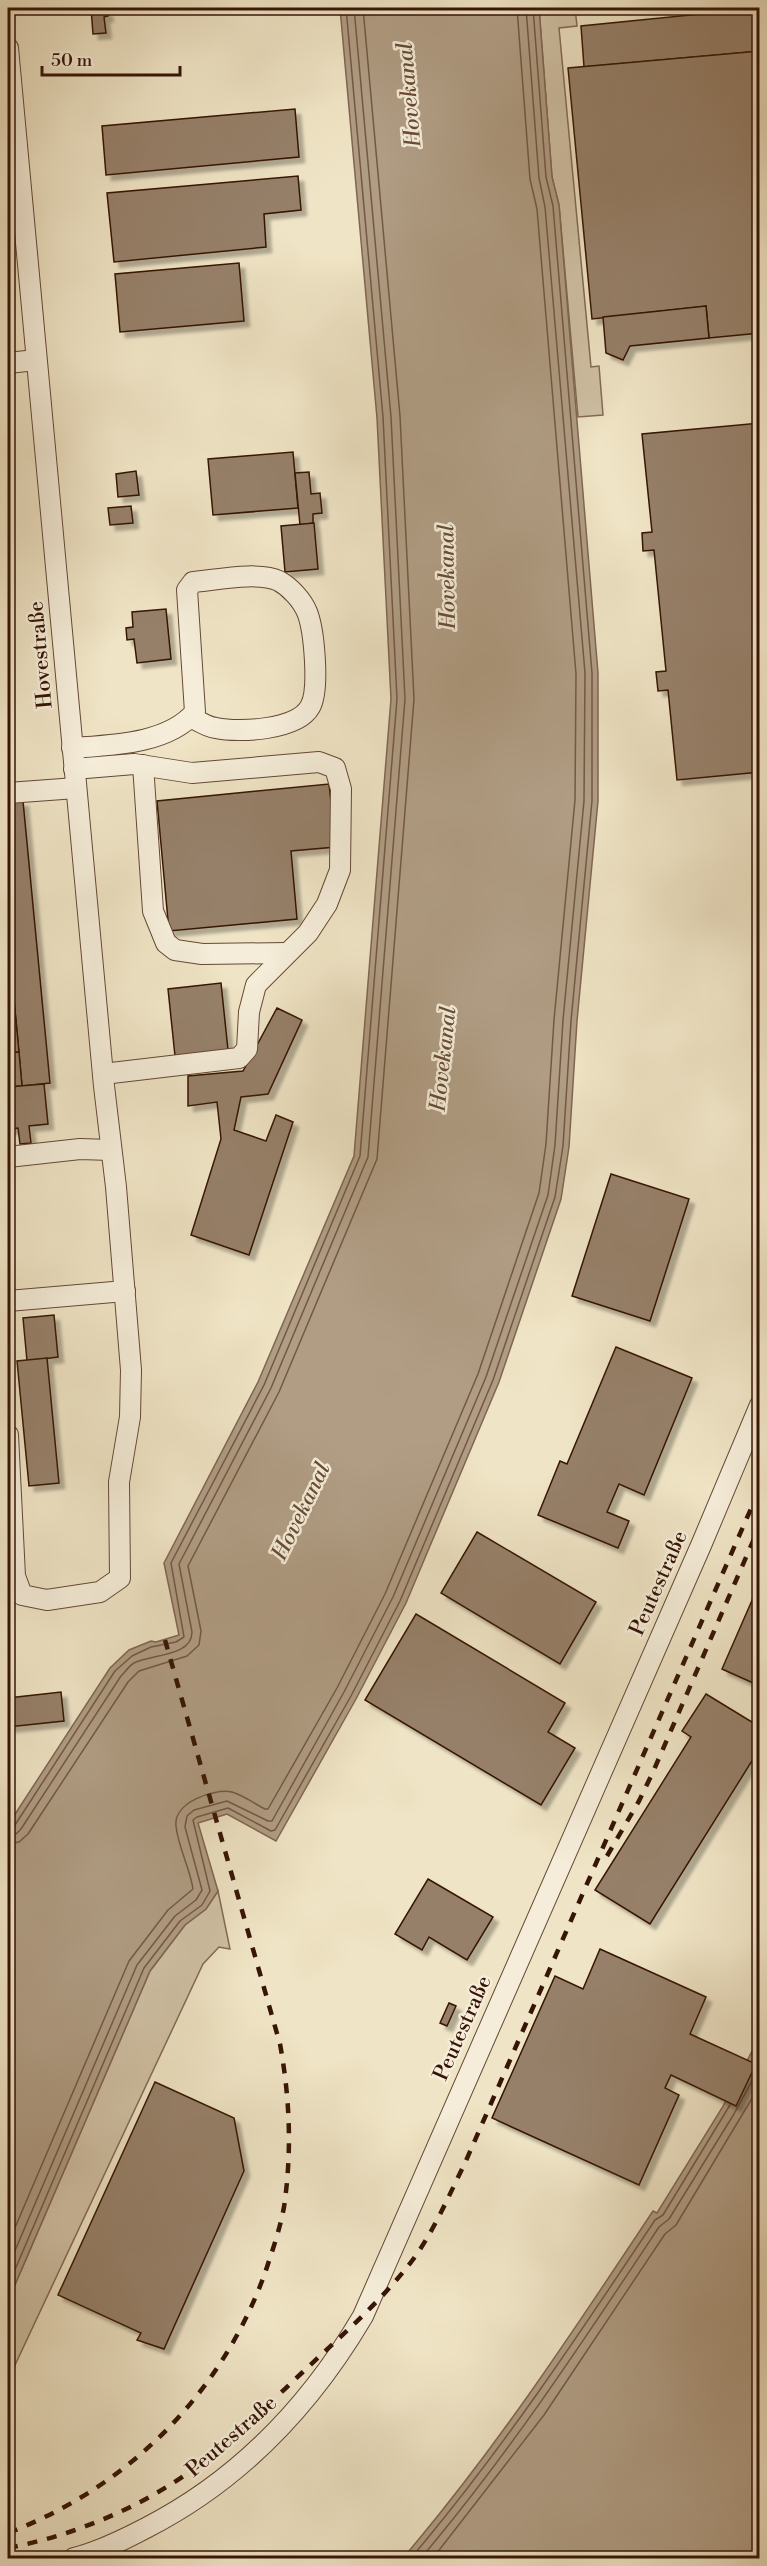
<svg xmlns="http://www.w3.org/2000/svg" width="767" height="2566" viewBox="0 0 767 2566" font-family="'Libre Bodoni',serif">
<style>
.green{fill:#d0c1a5;stroke:#836a56;stroke-width:1.5}
.water{fill:#b09d84;stroke:#7f6652;stroke-width:1.5}
.lines{fill:none;stroke-linecap:round;stroke-linejoin:round}
.shore{stroke:#735845;stroke-width:1.5}
.building{fill:#968069;stroke:#361406;stroke-width:1.5;filter:url(#shadow)}
.minor-casing{stroke:#644836;stroke-width:22}
.minor{stroke:#f5edd9;stroke-width:20}
.rail{stroke:#361406;stroke-width:4.5;stroke-dasharray:10 10;stroke-linecap:butt}
.labels{text-anchor:middle;stroke-width:5;stroke-linejoin:round;paint-order:stroke}
.street-label{font-size:21px;fill:#361406;stroke:#f5edd9}
.water-label{font-size:22px;font-style:italic;fill:#674b38;stroke:#f5edd9}
</style>
<defs>
<filter id="shadow"><feDropShadow dx="5.5" dy="5.5" stdDeviation="1.5" flood-color="#0004"/></filter>
</defs>
<rect width="100%" height="100%" fill="#efe4c5"/>
<filter id="stains"><feTurbulence type="fractalNoise" baseFrequency=".00333" numOctaves="4"/><feColorMatrix values="0 0 0 0 .2 0 0 0 0 .09 0 0 0 0 .02 0 0 0 .5 -.17"/></filter>
<radialGradient id="worn" r=".72"><stop offset=".6" stop-color="#630" stop-opacity="0"/><stop offset="1" stop-color="#630" stop-opacity=".3"/></radialGradient>
<g class="green">
<polygon points="539,8 575,8 577,26 559,28 591,367 599,366 603,415 578,417 559,205 552,177"/>
<polygon points="218,1891 230,1949 219,1947 203,1964 8,2380 8,2301 150,1971 185,1925 206,1909"/>
</g>
<g class="water">
<polygon points="340,8 539,8 552,177 559,205 598,673 598,801 577,1021 569,1147 561,1199 499,1382 406,1603 356,1699 276,1841 227,1814 198,1823 218,1891 206,1909 185,1925 150,1971 8,2301 8,1825 110,1668 129,1650 151,1641 156,1642 179,1635 164,1563 258,1382 354,1156 391,699 377,418"/>
<path d="M759,2038V2558H403C496,2449 574,2330 653,2211L657,2213L722,2108Z"/>
</g>
<g class="lines">
<g class="shore">
<polyline points="8,1828 15,1825 115,1671 132,1656 151,1647 176,1642 184,1637 171,1563 264,1385 360,1156 397,699 383,417 346,8"/>
<path d="M8,1835L16,1834L21,1829L121,1676C125,1672 129,1666 134,1663C151,1654 192,1657 192,1632L179,1564L271,1388L368,1157L405,699L391,417L354,8"/>
<polyline points="8,1844 19,1842 28,1834 128,1682 139,1671 187,1656 199,1645 201,1631 188,1566 279,1392 377,1159 414,699 400,416 363,8"/>
<path d="M8,2244L129,1961L168,1910L193,1889C190,1868 178,1847 176,1826C173,1803 213,1788 232,1792C243,1795 255,1804 265,1809H268L337,1688L385,1594L478,1374L539,1193L546,1144L554,1020L575,800L576,674L537,209L530,179L517,8"/>
<polyline points="8,2267 137,1965 175,1916 196,1900 202,1890 185,1827 187,1816 194,1810 227,1801 268,1821 272,1821 344,1692 393,1597 486,1377 548,1195 555,1145 563,1020 584,801 585,673 545,207 539,178 526,8"/>
<polyline points="8,2286 144,1968 180,1921 202,1905 210,1891 193,1820 197,1817 228,1808 271,1831 275,1830 351,1696 400,1601 493,1380 555,1197 563,1146 571,1021 592,801 592,673 553,206 546,177 533,8"/>
<path d="M411,2558C501,2452 578,2336 655,2220L663,2215L730,2105"/>
<path d="M421,2558C509,2454 584,2340 659,2227L669,2219L734,2114L760,2066"/>
<polyline points="433,2558 544,2415 665,2234 676,2225 760,2085"/>
</g>
</g>
<g class="building">
<polygon points="91,8 103,8 104,11 107,11 108,16 104,17 106,33 93,34"/>
<polygon points="760,8 760,51 584,67 581,26"/>
<polygon points="760,51 760,333 709,338 706,306 592,319 568,68"/>
<polygon points="295,109 299,157 106,175 102,126"/>
<polygon points="298,176 301,210 264,214 266,247 114,262 107,193"/>
<polygon points="239,263 244,321 120,332 115,274"/>
<polygon points="706,306 709,338 630,346 623,360 606,353 603,317"/>
<polygon points="760,423 760,772 677,780 668,690 658,691 656,672 666,671 654,550 643,551 642,533 652,532 642,434"/>
<polygon points="293,452 298,508 213,515 208,459"/>
<polygon points="136,471 139,495 118,497 116,474"/>
<polygon points="309,472 311,494 320,493 322,513 313,514 313,523 300,525 295,473"/>
<polygon points="131,506 133,523 110,525 108,508"/>
<polygon points="314,523 318,569 285,572 281,526"/>
<polygon points="166,609 171,659 137,663 134,639 127,640 126,628 133,627 132,612"/>
<polygon points="329,784 336,847 291,851 297,919 169,931 157,801"/>
<polygon points="23,801 50,1083 22,1086 8,936 8,802"/>
<polygon points="8,936 16,1021 8,1021"/>
<polygon points="221,983 228,1050 175,1056 168,989"/>
<polygon points="277,1008 302,1020 268,1094 241,1097 234,1130 266,1141 276,1115 293,1122 249,1255 191,1235 221,1139 217,1102 188,1106 188,1076 243,1071"/>
<polygon points="8,1021 16,1021 19,1052 8,1053"/>
<polygon points="19,1052 22,1086 8,1087 8,1053"/>
<polygon points="44,1084 48,1124 29,1126 31,1143 20,1144 18,1128 8,1129 8,1087"/>
<polygon points="611,1174 689,1199 650,1321 572,1296"/>
<polygon points="54,1315 58,1357 27,1361 23,1318"/>
<polygon points="616,1347 692,1378 644,1495 619,1484 607,1512 629,1521 618,1548 538,1515 560,1461 567,1464"/>
<polygon points="47,1358 59,1483 29,1486 17,1361"/>
<polygon points="477,1532 596,1602 560,1664 441,1593"/>
<polygon points="760,1582 760,1686 722,1669"/>
<polygon points="416,1614 565,1703 548,1732 575,1748 541,1805 365,1700"/>
<polygon points="61,1692 64,1721 8,1727 8,1698"/>
<polygon points="706,1694 760,1727 760,1748 650,1924 595,1890 691,1737 682,1731"/>
<polygon points="428,1879 493,1917 467,1960 429,1937 422,1950 395,1934"/>
<polygon points="600,1949 706,1997 690,2034 756,2064 736,2106 671,2075 665,2088 679,2095 639,2185 492,2118 555,1976 583,1989"/>
<polygon points="449,2003 456,2006 447,2026 440,2023"/>
<polygon points="155,2082 234,2118 244,2171 164,2349 137,2340 141,2333 58,2295"/>
</g>
<g class="lines">
<defs>
<g id="minor">
<polyline points="8,48 104,1086 116,1187 131,1370 130,1417 119,1482 120,1578 100,1592 47,1600 22,1595 15,1576 8,1435"/>
<polyline points="8,363 36,360"/>
<path d="M72,748C112,745 168,744 195,712L187,590L193,582C216,580 259,571 279,581C290,587 302,600 307,612C314,629 320,690 310,707C297,730 239,733 216,728C207,727 198,721 191,717"/>
<polyline points="143,765 153,911 166,943 175,950 202,954 287,953"/>
<polyline points="74,769 134,764 192,773 319,762 335,768 341,789 340,870 327,904 308,933 256,985 249,1012 247,1049 239,1058 103,1074"/>
<polyline points="8,793 76,788"/>
<polyline points="8,1157 80,1149 111,1150"/>
<polyline points="8,1301 125,1291"/>
<path d="M74,2558C99,2552 123,2540 146,2528C240,2480 310,2406 363,2316L702,1543L760,1405"/>
</g>
</defs>
<use href="#minor" class="minor-casing"/>
<use href="#minor" class="minor"/>
<g class="rail">
<polyline points="607,1856 639,1801 653,1772 760,1525"/>
<path d="M8,2533C128,2487 221,2395 265,2273C272,2252 280,2229 284,2207C292,2152 290,2099 280,2044L165,1640"/>
<path d="M8,2548C81,2534 154,2502 212,2455C245,2428 275,2398 306,2369C341,2336 378,2304 408,2266C432,2236 448,2197 465,2163L760,1488"/>
</g>
</g>
<g class="labels">
<g class="street-label">
<text transform="translate(40 655) rotate(-95)" y="7">Hovestraße</text>
<text transform="translate(658 1583) rotate(-66)" y="7">Peutestraße</text>
<text transform="translate(462 2028) rotate(-66)" y="7">Peutestraße</text>
<text transform="translate(231 2436) rotate(-41)" y="7">Peutestraße</text>
</g>
<g class="water-label">
<text transform="translate(408 95) rotate(-95)" y="8">Hovekanal</text>
<text transform="translate(446 577) rotate(-91)" y="8">Hovekanal</text>
<text transform="translate(442 1059) rotate(-84)" y="8">Hovekanal</text>
<text transform="translate(300 1511) rotate(-64)" y="8">Hovekanal</text>
</g>
</g>
<rect width="767" height="2566" fill="none" stroke="#efe4c5" stroke-width="30"/>
<rect x="9" y="9" width="749" height="2548" fill="none" stroke="#361406" stroke-width="3"/>
<rect x="15" y="15" width="737" height="2536" fill="none" stroke="#361406" stroke-width="1.5"/>
<path d="M42 66v9h138v-9" fill="none" stroke="#361406" stroke-width="3"/>
<text x="51" y="66" font-size="18" fill="#361406" stroke="#f5edd9" stroke-width="4.5" paint-order="stroke">50 m</text>
<rect width="100%" height="100%" filter="url(#stains)"/>
<rect width="100%" height="100%" fill="url(#worn)"/>
</svg>
